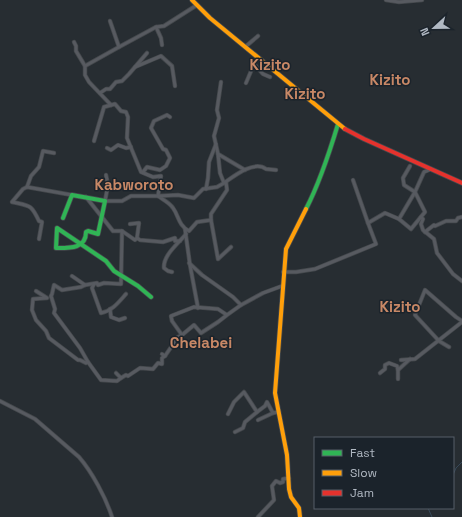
<svg xmlns="http://www.w3.org/2000/svg" width="462" height="517" viewBox="0 0 462 517" font-family="'Space Grotesk',sans-serif">
<style>
.lines{fill:none;stroke-linecap:round;stroke-linejoin:round}
.stream{stroke:#37495a;stroke-width:1}
.street-casing{stroke:#45494d;stroke-width:4.5}
.fast-casing{stroke:#45494d;stroke-width:5.5}
.slow-casing{stroke:#45494d;stroke-width:5.5}
.jam-casing{stroke:#45494d;stroke-width:5.5}
.street{stroke:#575a60;stroke-width:3}
.fast{stroke:#30b455;stroke-width:4}
.slow{stroke:#ff9f0a;stroke-width:4}
.jam{stroke:#e5322d;stroke-width:4}
.labels{text-anchor:middle;stroke-width:3;stroke-linejoin:round;paint-order:stroke}
.quarter-label{font-size:15px;font-weight:bold;fill:#c88866;stroke:#1b232b}
</style>
<rect width="100%" height="100%" fill="#272d32"/>
<g class="lines">
<g class="stream">
<polyline points="453,475 456,468 462,462"/>
<polyline points="428,508 432,517"/>
</g>
<defs>
<g id="street">
<polyline points="386,0 399,2 422,0"/>
<polyline points="156,27 161,38 162,45"/>
<polyline points="74,42 76,46 76,51 85,66 85,75 89,82 111,105"/>
<polyline points="119,47 156,27 164,26 197,5"/>
<polyline points="245,47 258,36"/>
<polyline points="85,66 119,47 110,21"/>
<polyline points="135,67 161,56 172,66 175,86"/>
<polyline points="246,83 254,64 263,74 270,77"/>
<polyline points="100,93 106,89 110,89 116,82 122,81 129,74 147,53"/>
<polyline points="94,141 104,107 115,104 121,111 126,112 128,117 127,138 141,172 153,177 161,176 158,196 131,196 122,201 105,201 108,185 106,175"/>
<polyline points="107,148 111,150 118,145 126,148 131,147"/>
<polyline points="218,154 214,136 219,118 217,110 221,82"/>
<polyline points="410,166 403,178 404,185 415,192 399,219 411,229 425,212 415,192 424,172 431,169"/>
<path d="M245,170L218,154L220,173L224,183C234,176 254,160 266,169L276,170"/>
<polyline points="143,172 147,167 160,170 166,166 170,158 166,150 163,149 151,128 154,121 167,115 170,117"/>
<polyline points="353,180 368,223 385,213 399,219"/>
<path d="M224,183L217,187L203,189L194,198L178,195L158,196C162,199 170,203 173,208C179,216 178,225 189,231L197,222L211,220V214L227,190L226,182"/>
<polyline points="27,187 31,176 39,167 43,151 54,153"/>
<polyline points="206,189 208,178 209,162 216,144"/>
<polyline points="86,197 113,231 122,231 135,240 137,238 139,223 130,224"/>
<polyline points="421,217 423,219 421,224 423,230 434,239 437,253 453,274 462,281"/>
<polyline points="211,220 218,259 231,247"/>
<polyline points="185,229 190,265 198,308"/>
<polyline points="425,232 434,225 435,226 446,221 456,221 458,218 462,217"/>
<polyline points="137,238 140,240 163,242 175,238 175,241 180,241"/>
<path d="M39,239L42,222L39,221C31,204 30,206 12,202L23,189L27,187L72,195"/>
<polyline points="189,263 202,275 233,297 241,305 227,315 218,309 194,307 171,316 172,321 182,335 194,325 201,333 218,322 227,315"/>
<path d="M172,272L168,271L164,268C163,255 178,244 186,234"/>
<polyline points="283,272 296,272 315,269 376,244 368,223"/>
<polyline points="72,276 85,285 97,283 98,285 104,283 121,284 122,231"/>
<path d="M94,284L92,288L101,313C112,311 118,303 126,294"/>
<polyline points="36,291 47,298 33,299 32,310 36,320 46,331 49,338 78,360 80,360 86,363 88,362 80,348 54,313 55,309 51,296 52,294 54,285 62,290 81,287 85,285"/>
<polyline points="241,305 263,293 282,286"/>
<polyline points="110,309 111,317 119,320 125,318"/>
<polyline points="449,347 439,341 415,315 425,290 456,317 462,321"/>
<polyline points="162,354 165,356 178,337 182,335"/>
<polyline points="401,360 415,359 462,322"/>
<polyline points="88,362 101,380 117,381 121,378"/>
<polyline points="116,373 121,378 126,375 128,376 140,368 153,369 158,363 162,364 162,358 165,356"/>
<polyline points="380,373 385,369 385,365 389,363 397,366 398,370"/>
<polyline points="398,379 398,370 410,359"/>
<path d="M0,401L35,419L79,457C92,472 106,498 112,517"/>
<polyline points="228,414 234,402 244,392 257,412 265,406 267,402 273,413 278,412"/>
<polyline points="258,420 273,413"/>
<polyline points="235,432 243,428 245,422 257,412"/>
<polyline points="258,517 274,500 272,486 276,481 280,483 283,482 283,479 289,478"/>
</g>
<g id="fast">
<path d="M306,209C320,182 329,154 338,124"/>
<path d="M63,218L72,195L105,201L98,234L88,231L86,232C86,249 69,248 56,248L57,228L106,261L114,271L138,286L151,297"/>
</g>
<g id="slow">
<polyline points="192,0 210,18 345,129"/>
<polyline points="300,517 299,508 291,497 289,489 287,455 275,393 286,249 306,209"/>
</g>
<polyline id="jam" points="345,129 364,139 462,183"/>
</defs>
<use href="#street" class="street-casing"/>
<use href="#fast" class="fast-casing"/>
<use href="#slow" class="slow-casing"/>
<use href="#jam" class="jam-casing"/>
<use href="#street" class="street"/>
<use href="#fast" class="fast"/>
<use href="#slow" class="slow"/>
<use href="#jam" class="jam"/>
</g>
<g class="labels">
<g class="quarter-label">
<text x="270" y="70">Kizito</text>
<text x="390" y="85">Kizito</text>
<text x="305" y="99">Kizito</text>
<text x="134" y="190">Kabworoto</text>
<text x="400" y="312">Kizito</text>
<text x="201" y="348">Chelabei</text>
</g>
</g>
<rect x="314" y="437" width="140" height="72" fill="#1b232b" stroke="#575f68"/>
<rect x="322" y="450" width="20" height="6" fill="#30b455" stroke="#575f68"/>
<text x="350" y="457" font-size="12" fill="#b1b9c3">Fast</text>
<rect x="322" y="470" width="20" height="6" fill="#ff9f0a" stroke="#575f68"/>
<text x="350" y="477" font-size="12" fill="#b1b9c3">Slow</text>
<rect x="322" y="490" width="20" height="6" fill="#e5322d" stroke="#575f68"/>
<text x="350" y="497" font-size="12" fill="#b1b9c3">Jam</text>
<g transform="translate(434 28) rotate(248)" stroke="#1b232b" stroke-width="3" paint-order="stroke">
<path d="M0-3L7 15L0 10L-7 15Z" fill="#b1b9c3"/>
<text y="-6" font-size="11" font-weight="bold" text-anchor="middle" fill="#b1b9c3">N</text>
</g>
</svg>
